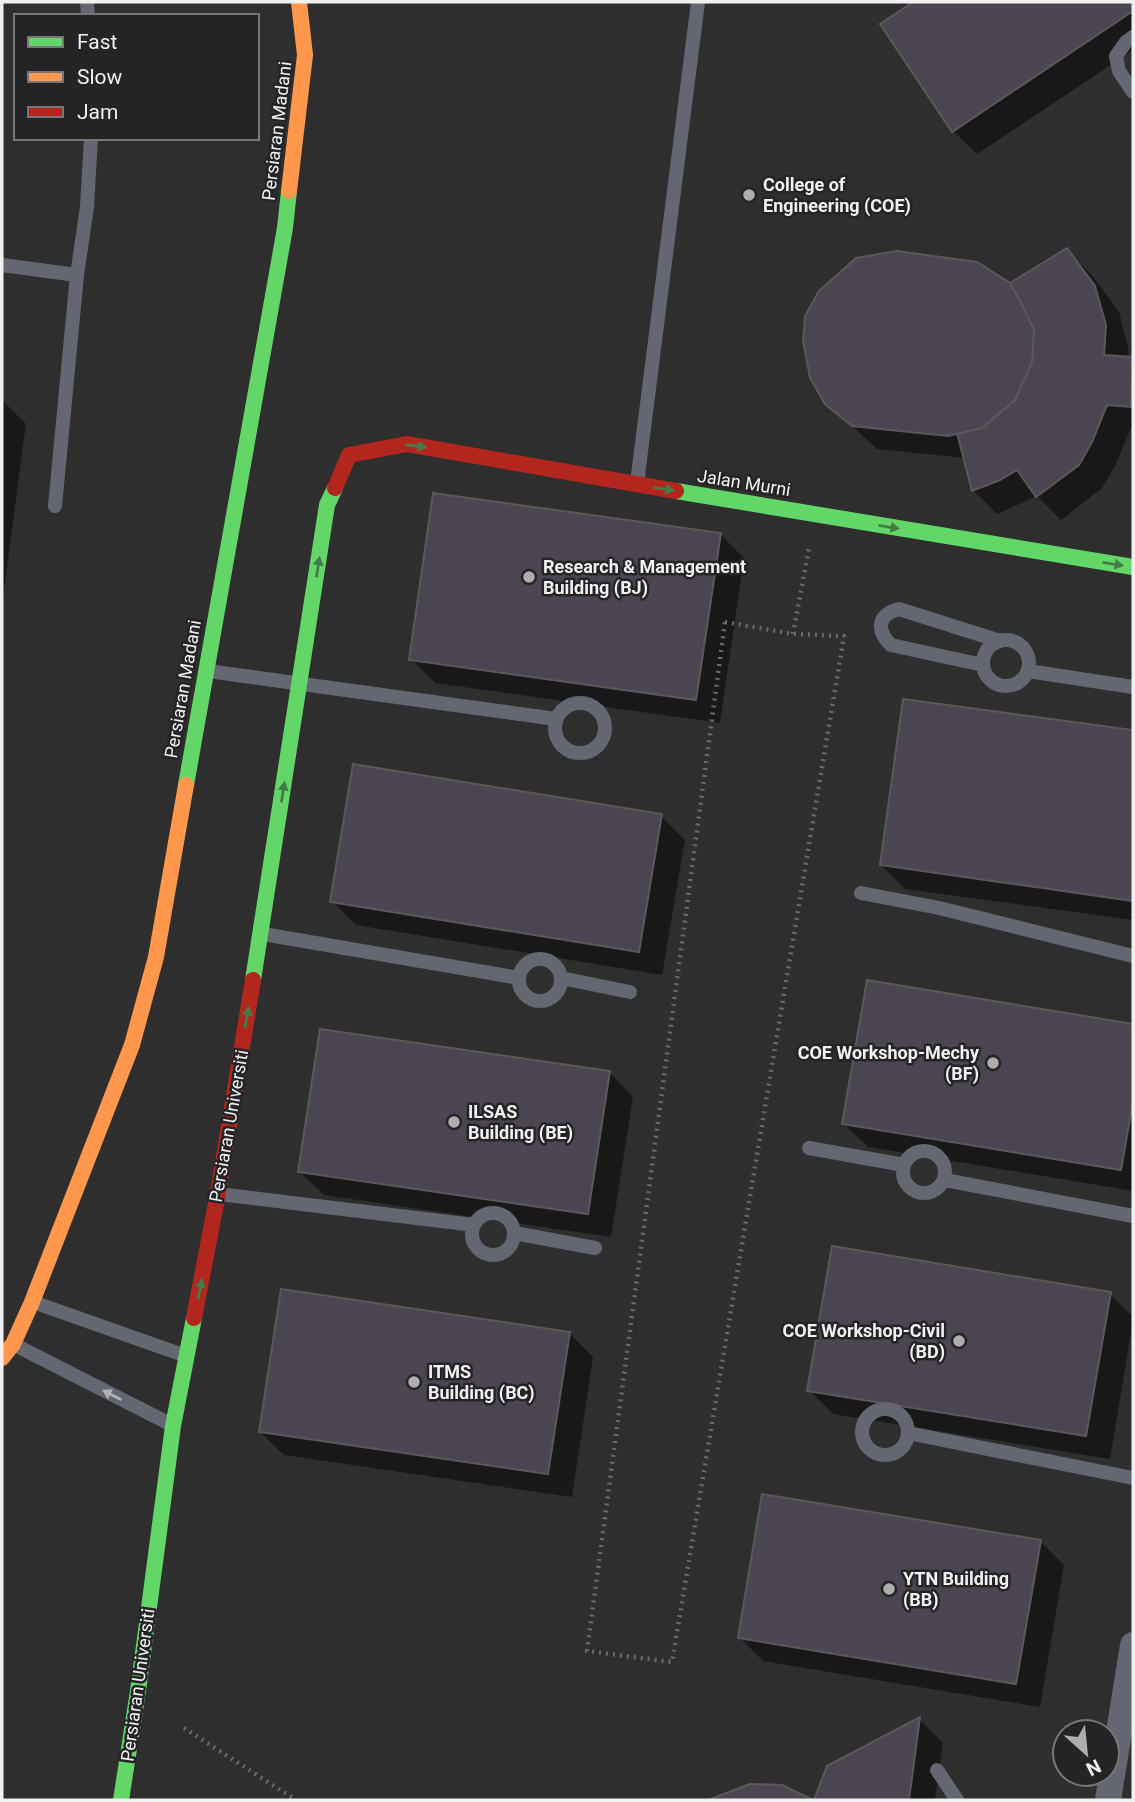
<svg xmlns="http://www.w3.org/2000/svg" width="1135" height="1802" viewBox="0 0 1135 1802" font-family="Roboto,sans-serif">
<style>
.shadow{fill:#0007}
.building{fill:#4a4550;stroke:#59595a;stroke-width:2}
.lines{fill:none;stroke-linecap:round;stroke-linejoin:round}
.path{stroke:#696a71;stroke-width:4.5;stroke-dasharray:2 5;stroke-linecap:butt}
.lane{stroke:#646772;stroke-width:14}
.street{stroke:#646772;stroke-width:26}
.fast{stroke:#63d668;stroke-width:16}
.slow{stroke:#ff974d;stroke-width:16}
.jam{stroke:#b3261e;stroke-width:16}
.oneway{fill:#447c47}
.oneway2{fill:#b2b3b8}
.poi-dot{fill:#adadae;stroke:#242326;stroke-width:2.5}
.labels{text-anchor:middle;stroke-width:5;stroke-linejoin:round;paint-order:stroke}
.street-label{font-size:18px;fill:#f1f1f2;stroke:#242326}
.poi-label{font-size:18px;font-weight:bold;fill:#f1f1f2;stroke:#242326;text-anchor:start}
</style>
<rect width="100%" height="100%" fill="#2e2e2f"/>
<g class="shadow">
<polygon points="916,2 1133,2 1133,50 977,154 953,131 882,24"/>
<polygon points="1067,250 1091,274 1119,312 1129,351 1128,358 1133,358 1133,428 1131,428 1115,466 1102,488 1061,520 1037,496 997,514 973,490 965,458 877,449 827,403"/>
<polygon points="2,400 26,424 2,605"/>
<polygon points="720,534 744,558 720,723 435,683 411,659"/>
<polygon points="905,701 1133,732 1133,920 905,889 881,865"/>
<polygon points="661,816 685,840 662,975 356,925 332,901"/>
<polygon points="869,982 1133,1026 1133,1191 868,1147 844,1124"/>
<polygon points="610,1073 633,1097 611,1237 324,1195 300,1172"/>
<polygon points="1110,1294 1133,1317 1133,1321 1110,1459 833,1414 809,1390"/>
<polygon points="569,1333 593,1357 572,1497 284,1455 260,1432"/>
<polygon points="1040,1541 1064,1565 1040,1707 763,1661 740,1638"/>
<polygon points="919,1719 943,1743 935,1800 816,1800 829,1768"/>
<polygon points="750,1786 782,1787 809,1800 710,1800"/>
</g>
<g class="building">
<polygon points="913,2 1133,2 1133,11 952,132 880,24"/>
<polygon points="1067,248 1095,286 1106,325 1104,355 1133,357 1131,407 1107,405 1092,442 1079,465 1036,497 1017,470 1000,480 972,491 957,433 982,428 1015,400 1032,362 1034,330 1010,283"/>
<polygon points="897,251 977,262 1010,283 1022,305 1034,330 1032,362 1015,400 982,428 948,436 852,426 825,404 810,378 803,340 805,316 819,291 856,258"/>
<polygon points="433,493 721,533 696,700 409,660"/>
<polygon points="903,699 1133,730 1133,901 880,865"/>
<polygon points="353,764 662,814 639,952 330,902"/>
<polygon points="867,980 1133,1024 1133,1101 1121,1170 842,1124"/>
<polygon points="320,1029 610,1071 588,1214 298,1172"/>
<polygon points="832,1246 1111,1292 1086,1436 807,1391"/>
<polygon points="281,1289 570,1332 548,1474 259,1432"/>
<polygon points="762,1494 1041,1540 1016,1684 738,1638"/>
<polygon points="920,1717 909,1800 814,1800 827,1766"/>
<polygon points="750,1784 782,1785 813,1800 708,1800"/>
</g>
<g class="lines">
<g class="path">
<polygon points="725,622 793,634 844,636 672,1662 587,1651"/>
<polyline points="793,634 809,548"/>
<polyline points="184,1728 296,1800"/>
</g>
<g class="lane">
<polyline points="87,2 88,16"/>
<polyline points="1133,37 1126,42 1116,56 1119,71 1133,92"/>
<polyline points="2,265 77,275"/>
<polyline points="637,483 698,2"/>
<polyline points="55,506 77,275 87,207 91,138"/>
<circle cx="1006" cy="663" r="23"/>
<path d="M983,665L891,645C876,630 877,615 899,609L1000,641"/>
<polyline points="208,671 556,719"/>
<polyline points="1028,671 1133,687"/>
<circle cx="580" cy="728" r="25"/>
<polyline points="861,893 939,908 1133,956"/>
<polyline points="263,934 519,978"/>
<circle cx="540" cy="980" r="21"/>
<polyline points="561,978 630,992"/>
<polyline points="809,1148 904,1165"/>
<circle cx="924" cy="1172" r="21"/>
<polyline points="945,1180 1133,1216"/>
<polyline points="219,1194 474,1225"/>
<circle cx="493" cy="1234" r="21"/>
<polyline points="514,1233 595,1248"/>
<polyline points="33,1302 186,1356"/>
<polyline points="15,1345 172,1425"/>
<circle cx="885" cy="1432" r="23"/>
<polyline points="908,1433 1133,1478"/>
<polyline points="937,1770 957,1800"/>
</g>
<polyline class="street" points="1108,1800 1133,1645"/>
<g class="fast">
<polyline points="676,491 1133,567"/>
<polyline points="186,785 285,228 289,191"/>
<polyline points="253,980 327,505 335,488"/>
<polyline points="121,1800 138,1691 173,1426 194,1318"/>
</g>
<g class="slow">
<polyline points="289,191 305,55 299,2"/>
<polyline points="2,1358 13,1344 32,1302 132,1045 156,957 186,785"/>
</g>
<g class="jam">
<polyline points="335,488 349,455 407,444 676,491"/>
<polyline points="194,1318 218,1193 253,980"/>
</g>
</g>
<defs><path id="oneway-solid" d="M-6-.8H1V-3.2L6.5 0L1 3.2V.8H-6Z" transform="scale(1.75)"/></defs>
<g class="oneway">
<use href="#oneway-solid" transform="translate(416 446) rotate(8)"/>
<use href="#oneway-solid" transform="translate(664 489) rotate(9)"/>
<use href="#oneway-solid" transform="translate(889 527) rotate(9)"/>
<use href="#oneway-solid" transform="translate(1113 564) rotate(9)"/>
<use href="#oneway-solid" transform="translate(318 567) rotate(-81)"/>
<use href="#oneway-solid" transform="translate(283 792) rotate(-81)"/>
<use href="#oneway-solid" transform="translate(247 1017) rotate(-80)"/>
<use href="#oneway-solid" transform="translate(200 1289) rotate(-79)"/>
</g>
<use class="oneway2" href="#oneway-solid" transform="translate(112 1395) rotate(-153)"/>
<g class="poi-dot">
<circle cx="749" cy="195" r="7"/>
<circle cx="529" cy="577" r="7"/>
<circle cx="993" cy="1063" r="7"/>
<circle cx="454" cy="1122" r="7"/>
<circle cx="959" cy="1341" r="7"/>
<circle cx="414" cy="1382" r="7"/>
<circle cx="889" cy="1589" r="7"/>
</g>
<g class="labels">
<g class="street-label">
<text transform="translate(277 131) rotate(-83)" y="6">Persiaran Madani</text>
<text transform="translate(744 483) rotate(9)" y="6">Jalan Murni</text>
<text transform="translate(183 689) rotate(-80)" y="6">Persiaran Madani</text>
<text transform="translate(229 1126) rotate(-80)" y="6">Persiaran Universiti</text>
<text transform="translate(138 1685) rotate(-82)" y="6">Persiaran Universiti</text>
</g>
<g class="poi-label">
<text x="763" y="191">College of<tspan x="763" dy="21">Engineering (COE)</tspan></text>
<text x="543" y="573">Research &amp; Management<tspan x="543" dy="21">Building (BJ)</tspan></text>
<text x="979" y="1059" text-anchor="end">COE Workshop-Mechy<tspan x="979" dy="21">(BF)</tspan></text>
<text x="468" y="1118">ILSAS<tspan x="468" dy="21">Building (BE)</tspan></text>
<text x="945" y="1337" text-anchor="end">COE Workshop-Civil<tspan x="945" dy="21">(BD)</tspan></text>
<text x="428" y="1378">ITMS<tspan x="428" dy="21">Building (BC)</tspan></text>
<text x="903" y="1585">YTN Building<tspan x="903" dy="21">(BB)</tspan></text>
</g>
</g>
<rect width="1135" height="1802" fill="none" stroke="#f1f1f2" stroke-width="7"/>
<rect x="14" y="14" width="245" height="126" fill="#242326" stroke="#767578" stroke-width="2"/>
<rect x="28" y="37" width="35" height="10" fill="#63d668" stroke="#767578" stroke-width="2"/>
<text x="77" y="49" font-size="21" fill="#f1f1f2">Fast</text>
<rect x="28" y="72" width="35" height="10" fill="#ff974d" stroke="#767578" stroke-width="2"/>
<text x="77" y="84" font-size="21" fill="#f1f1f2">Slow</text>
<rect x="28" y="107" width="35" height="10" fill="#b3261e" stroke="#767578" stroke-width="2"/>
<text x="77" y="119" font-size="21" fill="#f1f1f2">Jam</text>
<g transform="translate(1086 1753) rotate(153)"><circle r="33" fill="#242326" stroke="#767578" stroke-width="2"/>
<path d="M0-5L12 26L0 18L-12 26Z" fill="#adadae"/>
<text y="-10" font-size="19" font-weight="bold" text-anchor="middle" fill="#f1f1f2">N</text>
</g>
</svg>
